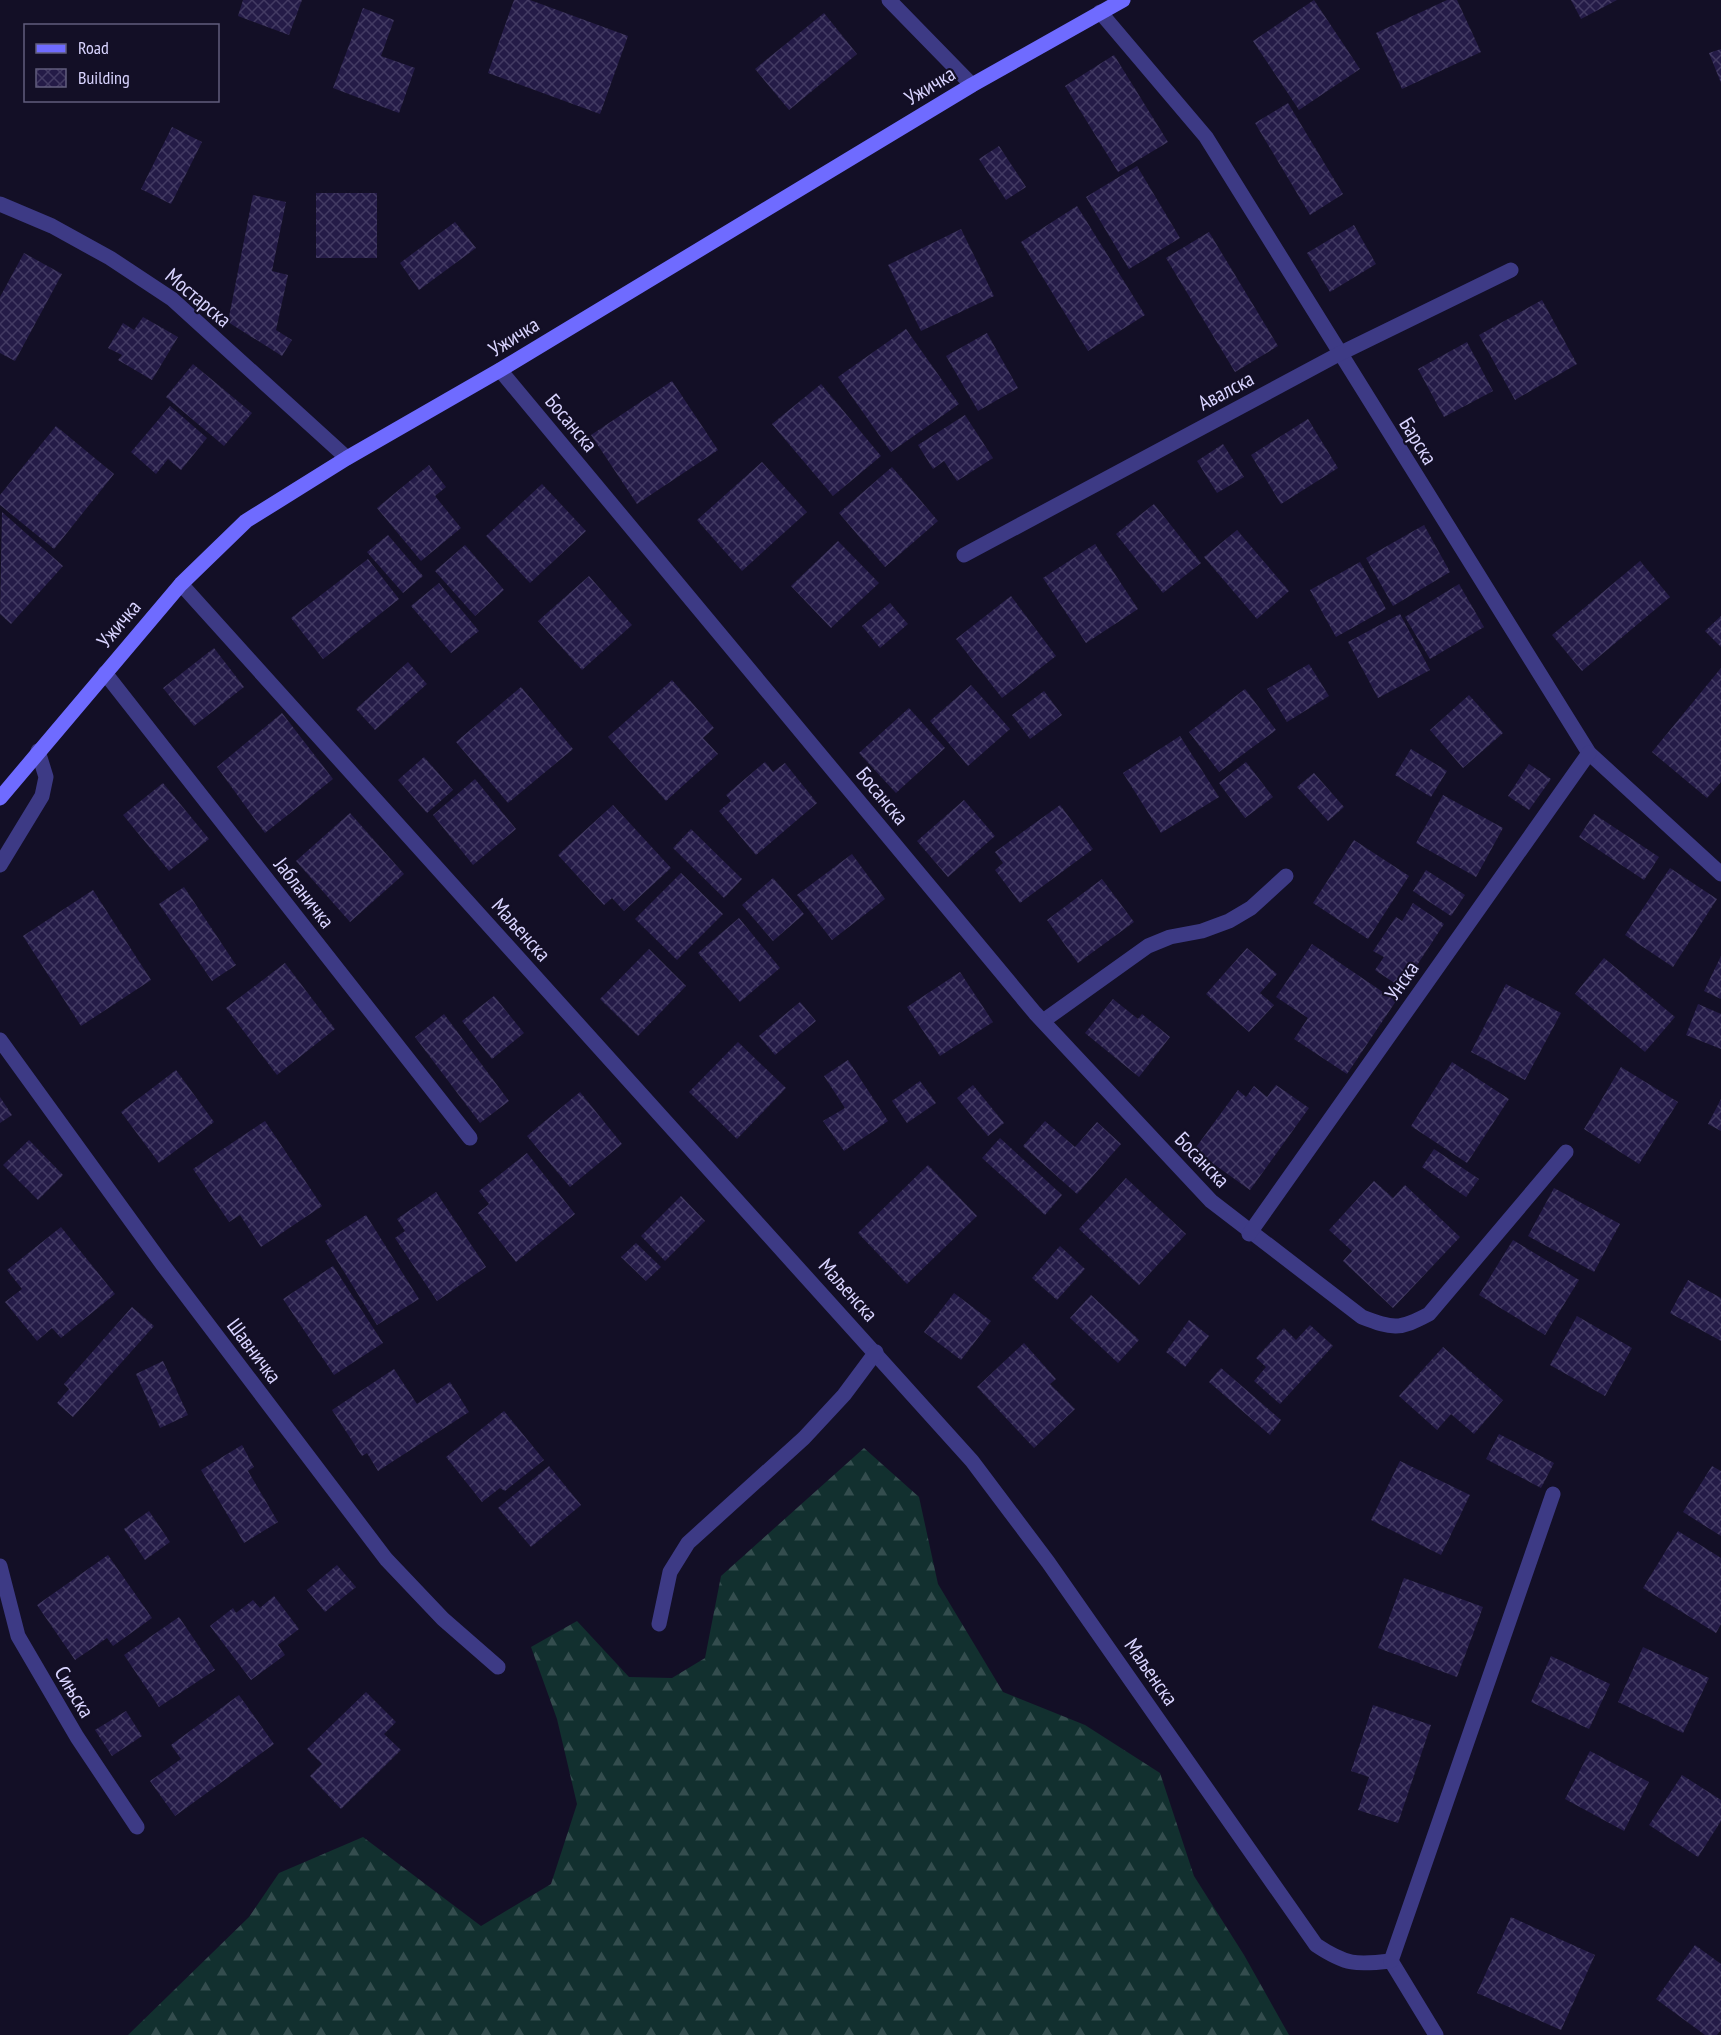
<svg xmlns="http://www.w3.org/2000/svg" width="1721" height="2035" viewBox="0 0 1721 2035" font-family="'PT Sans Narrow',sans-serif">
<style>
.forest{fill:url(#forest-firs)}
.building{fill:url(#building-cross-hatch)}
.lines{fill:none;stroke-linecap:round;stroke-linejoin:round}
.lane{stroke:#3d3a85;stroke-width:15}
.street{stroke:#3d3a85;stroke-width:15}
.secondary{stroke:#6f6bff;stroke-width:15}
.labels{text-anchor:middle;stroke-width:4.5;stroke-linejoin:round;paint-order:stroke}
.street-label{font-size:21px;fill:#d9d4ff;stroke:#130f26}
</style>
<defs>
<pattern id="forest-firs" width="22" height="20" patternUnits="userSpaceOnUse" patternTransform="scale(1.5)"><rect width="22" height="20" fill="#12302f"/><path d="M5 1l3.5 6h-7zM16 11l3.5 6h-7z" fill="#344d4e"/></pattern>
<pattern id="building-cross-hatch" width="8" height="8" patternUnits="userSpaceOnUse" patternTransform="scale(1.5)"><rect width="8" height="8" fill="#241b47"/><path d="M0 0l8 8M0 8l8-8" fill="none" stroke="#433b63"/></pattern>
</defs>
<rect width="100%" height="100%" fill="#130f26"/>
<polygon class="forest" points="864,1448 919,1497 938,1584 1003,1692 1085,1725 1160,1773 1194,1876 1244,1955 1289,2035 128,2035 249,1917 279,1873 363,1837 481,1926 551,1884 577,1804 557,1719 531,1647 577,1621 629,1677 672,1678 705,1658 721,1576"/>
<g class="building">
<polygon points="243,0 302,0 289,35 238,16"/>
<polygon points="514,0 530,0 628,36 600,114 488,73"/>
<polygon points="1314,0 1360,69 1299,110 1253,41"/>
<polygon points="1447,0 1457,0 1481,52 1402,89 1376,33"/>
<polygon points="1571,0 1617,0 1581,19"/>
<polygon points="363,8 394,20 381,56 415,68 399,113 333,88"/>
<polygon points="824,13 857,54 789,110 755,69"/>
<polygon points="1721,49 1721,83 1709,53"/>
<polygon points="1114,55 1168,142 1118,172 1065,86"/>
<polygon points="1288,103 1343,194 1310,215 1255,123"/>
<polygon points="172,127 202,142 171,204 141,189"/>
<polygon points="999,146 1026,187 1006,200 979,159"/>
<polygon points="1137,166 1180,238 1129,269 1086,197"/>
<rect x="316" y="193" width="61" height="65"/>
<polygon points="253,195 286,202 272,271 288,275 276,330 292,340 282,356 228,322"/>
<polygon points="1077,206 1145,315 1088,351 1021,242"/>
<polygon points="455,222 476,248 419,290 400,263"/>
<polygon points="1354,225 1376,264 1330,292 1307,253"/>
<polygon points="961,229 994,296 921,331 888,265"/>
<polygon points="1209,232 1278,346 1235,372 1166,258"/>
<polygon points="24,253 62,274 15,361 0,353 0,297"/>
<polygon points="1542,300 1577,364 1515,400 1479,335"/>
<polygon points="143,317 178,337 152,380 118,360 122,355 108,348 123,323 134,330"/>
<polygon points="906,329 959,404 891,452 838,377"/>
<polygon points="987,333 1018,388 978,411 946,356"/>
<polygon points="1467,342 1493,391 1444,417 1418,369"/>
<polygon points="193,364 252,413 224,446 166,397"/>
<polygon points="672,381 718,450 637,504 591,435"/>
<polygon points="821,384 881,456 833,496 772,424"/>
<polygon points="170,406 207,438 181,470 168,459 156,474 131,452"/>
<polygon points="965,415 993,458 957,481 944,461 933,469 918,445"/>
<polygon points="1308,419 1338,468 1281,504 1251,455"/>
<polygon points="56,426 114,474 54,549 0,505 0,495"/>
<polygon points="1223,444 1244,477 1217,493 1197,461"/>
<polygon points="762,462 807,512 742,571 697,520"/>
<polygon points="429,465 446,487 435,496 461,528 421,561 377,508"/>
<polygon points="892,467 938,521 885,567 839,513"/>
<polygon points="542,484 586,531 530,583 486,536"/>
<polygon points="1154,504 1201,563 1163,593 1116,534"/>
<polygon points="2,512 63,566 11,624 0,614"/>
<polygon points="1424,525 1450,572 1393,606 1366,558"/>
<polygon points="1237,530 1289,591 1257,619 1204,557"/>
<polygon points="388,535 423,576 403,593 367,552"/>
<polygon points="838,541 879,583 831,628 791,586"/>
<polygon points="1095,544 1138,609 1086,643 1043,578"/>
<polygon points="465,545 504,590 475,616 435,571"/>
<polygon points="368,559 399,599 323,659 291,618"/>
<polygon points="1640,561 1670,597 1582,671 1552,635"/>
<polygon points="1360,562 1386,609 1336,637 1310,590"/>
<polygon points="589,576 632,625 582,670 538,621"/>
<polygon points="439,583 479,631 451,653 411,606"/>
<polygon points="1459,584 1484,627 1430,659 1405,617"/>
<polygon points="1011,596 1056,656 1002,698 956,639"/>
<polygon points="890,603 908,624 880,648 862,626"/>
<polygon points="1400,614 1430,670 1378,698 1348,642"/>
<polygon points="1721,616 1721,647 1705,631"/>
<polygon points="214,648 244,687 194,726 163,688"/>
<polygon points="408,662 427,684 375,730 356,709"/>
<polygon points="1309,664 1329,696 1287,722 1267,689"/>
<polygon points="1721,668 1721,782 1707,798 1652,752"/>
<polygon points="672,680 714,728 703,738 718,754 666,801 608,737"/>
<polygon points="971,685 1010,729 968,766 930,721"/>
<polygon points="521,687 573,749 508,803 456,742"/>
<polygon points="1245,689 1276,730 1219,772 1189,732"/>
<polygon points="1044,691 1062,715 1030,739 1012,715"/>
<polygon points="1469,695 1503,733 1463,768 1430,730"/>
<polygon points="909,708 945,748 896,793 859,753"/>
<polygon points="282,713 333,779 265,833 217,767"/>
<polygon points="1180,736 1219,797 1161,833 1123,773"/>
<polygon points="1411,749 1447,771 1431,797 1395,775"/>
<polygon points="424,757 453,790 427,813 398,780"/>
<polygon points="765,762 773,772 785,763 817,803 756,855 719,811 731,801 726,795"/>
<polygon points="1246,762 1273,797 1245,818 1219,783"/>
<polygon points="1529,764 1551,779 1529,810 1508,796"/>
<polygon points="1314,773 1344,807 1328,821 1297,787"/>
<polygon points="475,779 516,829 473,865 433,815"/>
<polygon points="163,783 209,839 169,871 123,815"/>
<polygon points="1443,795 1503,828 1476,877 1416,843"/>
<polygon points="964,800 995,836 948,877 917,841"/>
<polygon points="613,805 671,868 624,911 612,898 604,905 558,855"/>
<polygon points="1060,805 1093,849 1020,903 995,870 1003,863 995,852"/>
<polygon points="350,813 404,874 350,922 296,861"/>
<polygon points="1594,814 1659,857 1644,880 1579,837"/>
<polygon points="691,829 742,879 724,898 673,848"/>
<polygon points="1354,840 1409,876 1368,939 1313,903"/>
<polygon points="852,854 885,899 832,940 797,895"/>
<polygon points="1670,868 1717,899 1673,967 1625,935"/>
<polygon points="1426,870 1465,895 1451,916 1413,891"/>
<polygon points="681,873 723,914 677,960 635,919"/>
<polygon points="773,878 804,914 773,941 742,905"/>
<polygon points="1102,879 1134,922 1078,963 1047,920"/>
<polygon points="184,887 236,965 212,981 159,904"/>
<polygon points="93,890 151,980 81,1026 23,936"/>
<polygon points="1413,903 1444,924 1402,988 1375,970 1384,957 1373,951 1396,917 1402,921"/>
<polygon points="739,918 780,968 740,1002 698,953"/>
<polygon points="1312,944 1396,1001 1347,1074 1294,1039 1308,1018 1276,997"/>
<polygon points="1247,948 1277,974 1260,993 1274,1005 1249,1032 1206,994"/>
<polygon points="649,949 686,986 638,1036 600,999"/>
<polygon points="1721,956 1721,999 1704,991"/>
<polygon points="1604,958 1675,1017 1645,1052 1575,994"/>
<polygon points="285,963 335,1029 277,1075 226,1008"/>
<polygon points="960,972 993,1022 940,1056 907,1007"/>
<polygon points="1506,984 1561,1013 1525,1080 1471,1052"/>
<polygon points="494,996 524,1033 492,1059 462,1021"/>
<polygon points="1113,999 1138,1019 1142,1014 1170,1037 1139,1077 1085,1033"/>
<polygon points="800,1002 816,1021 775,1055 759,1036"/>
<polygon points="1698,1004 1721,1014 1721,1049 1686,1035"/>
<polygon points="444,1014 509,1101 480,1123 415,1037"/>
<polygon points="738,1042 786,1088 737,1139 689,1092"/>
<polygon points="848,1060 888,1121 844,1151 823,1121 845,1108 824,1076"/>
<polygon points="1452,1062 1509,1099 1467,1163 1411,1126"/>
<polygon points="1621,1067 1678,1102 1639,1164 1584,1129"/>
<polygon points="176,1070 214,1122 159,1163 121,1112"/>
<polygon points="920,1081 936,1103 907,1123 892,1101"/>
<polygon points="973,1085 1004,1123 988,1136 957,1098"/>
<polygon points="1276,1085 1309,1108 1250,1190 1194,1150 1238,1090 1246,1097 1254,1086 1267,1097"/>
<polygon points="580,1092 622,1144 570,1187 527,1136"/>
<polygon points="0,1097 12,1115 0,1123"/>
<polygon points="1721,1099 1721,1131 1708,1124"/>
<polygon points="265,1121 322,1206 261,1247 240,1215 229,1222 193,1169"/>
<polygon points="1045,1121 1075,1147 1097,1122 1121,1144 1077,1194 1023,1146"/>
<polygon points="1000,1138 1062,1195 1045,1215 982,1158"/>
<polygon points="29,1140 63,1175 38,1200 3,1165"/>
<polygon points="1434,1149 1479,1179 1466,1197 1422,1167"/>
<polygon points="527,1153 575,1214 516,1262 478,1213 489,1204 479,1191"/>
<polygon points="928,1165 977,1216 907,1284 858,1233"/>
<polygon points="1126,1178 1186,1234 1139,1285 1079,1229"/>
<polygon points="1374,1181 1393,1198 1405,1185 1460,1237 1393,1308 1343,1261 1352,1251 1329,1230"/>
<polygon points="1554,1188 1620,1224 1594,1272 1528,1236"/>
<polygon points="436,1192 486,1267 437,1301 395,1238 405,1231 397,1219"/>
<polygon points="681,1196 705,1221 665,1261 641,1236"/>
<polygon points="366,1215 419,1299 377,1325 325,1241"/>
<polygon points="61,1227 115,1294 61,1338 52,1328 37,1341 5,1302 22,1289 7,1270"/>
<polygon points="1513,1240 1579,1280 1545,1335 1479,1295"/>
<polygon points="636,1243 661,1267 646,1281 621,1257"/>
<polygon points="1060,1246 1085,1269 1057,1300 1032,1278"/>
<polygon points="333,1266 383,1343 334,1375 283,1299"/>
<polygon points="1688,1280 1721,1298 1721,1341 1670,1313"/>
<polygon points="954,1293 991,1321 961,1360 924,1332"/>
<polygon points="1091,1295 1139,1340 1118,1363 1070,1318"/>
<polygon points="132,1307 154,1326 73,1417 57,1403 69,1389 64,1384"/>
<polygon points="1577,1316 1632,1348 1605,1396 1550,1365"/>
<polygon points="1189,1320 1209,1336 1185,1367 1166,1352"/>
<polygon points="1310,1325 1333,1346 1280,1404 1254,1381 1266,1367 1256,1358 1284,1328 1296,1340"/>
<polygon points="1024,1343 1056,1379 1050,1384 1075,1409 1034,1448 977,1387"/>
<polygon points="1443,1347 1503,1400 1474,1434 1451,1414 1437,1430 1399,1396"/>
<polygon points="163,1361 188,1415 160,1428 136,1374"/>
<polygon points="1221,1368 1281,1420 1270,1435 1209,1382"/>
<polygon points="394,1369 417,1404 450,1382 469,1412 378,1471 367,1453 362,1456 332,1410"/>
<polygon points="504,1411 544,1460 505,1491 500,1488 482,1502 446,1457"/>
<polygon points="1499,1434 1554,1463 1541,1488 1486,1459"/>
<polygon points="242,1445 254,1467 248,1471 278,1522 244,1543 201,1470"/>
<polygon points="1400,1461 1470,1495 1441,1555 1371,1520"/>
<polygon points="549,1466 581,1505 531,1547 498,1508"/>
<polygon points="1712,1466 1721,1471 1721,1536 1683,1512"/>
<polygon points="149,1511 170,1542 145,1560 124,1529"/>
<polygon points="1678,1531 1721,1558 1721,1624 1716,1633 1643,1588"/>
<polygon points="108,1555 152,1618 113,1646 107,1638 75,1660 37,1605"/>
<polygon points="337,1565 356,1587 325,1612 307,1590"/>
<polygon points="1404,1578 1483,1607 1457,1677 1378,1648"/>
<polygon points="274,1596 299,1629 278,1645 285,1655 251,1680 210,1626 233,1608 236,1613 253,1600 260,1608"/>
<polygon points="179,1617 215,1670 159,1707 124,1655"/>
<polygon points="1643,1647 1709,1678 1683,1733 1618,1702"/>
<polygon points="1551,1656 1610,1684 1589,1729 1531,1702"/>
<polygon points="366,1692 396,1722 384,1734 401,1750 341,1809 310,1776 322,1764 307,1749"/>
<polygon points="239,1695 274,1744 175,1816 150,1781 181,1759 171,1745"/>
<polygon points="1373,1705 1431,1725 1398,1823 1358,1810 1369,1777 1351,1771"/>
<polygon points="126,1711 142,1736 112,1756 95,1730"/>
<polygon points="1590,1751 1649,1782 1624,1831 1565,1799"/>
<polygon points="1682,1775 1721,1800 1721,1821 1698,1857 1649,1825"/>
<polygon points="1511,1917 1595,1955 1561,2030 1477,1993"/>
<polygon points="1695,1945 1721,1964 1721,2030 1717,2035 1705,2035 1656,1999"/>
</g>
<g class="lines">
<polyline class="lane" points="1043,1021 1148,946 1170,937 1202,931 1229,921 1251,908 1286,876"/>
<g class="street">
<polyline points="889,0 972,85"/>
<polyline points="1100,12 1206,137 1589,753 1721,874"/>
<polyline points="0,204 52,226 110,258 172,299 347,458"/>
<path d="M500,370L1035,1013L1211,1201L1362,1317C1393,1329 1399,1330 1429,1314L1566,1152"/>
<polyline points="964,555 1339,354 1511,270"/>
<path d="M181,584L972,1461L1048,1562L1316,1945C1346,1965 1356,1965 1391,1961L1436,2035"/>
<polyline points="105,673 470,1138"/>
<polyline points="0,865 42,796 46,777 38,751"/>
<polyline points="0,1040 163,1265 386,1559 443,1619 498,1667"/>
<polyline points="1249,1234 1589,753"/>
<polyline points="0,1566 18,1636 77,1737 137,1827"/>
<polyline points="659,1624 670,1572 688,1543 804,1438 844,1395 876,1352"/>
<polyline points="1391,1961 1553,1494"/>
</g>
<polyline class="secondary" points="0,798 181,584 246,521 347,458 500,370 972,85 1123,0"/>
</g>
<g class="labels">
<g class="street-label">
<text transform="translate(930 86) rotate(-31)" y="7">Ужичка</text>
<text transform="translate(198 298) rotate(40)" y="7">Мостарска</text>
<text transform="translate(514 337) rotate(-32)" y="7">Ужичка</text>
<text transform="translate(1226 391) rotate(-28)" y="7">Авалска</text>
<text transform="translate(571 423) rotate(50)" y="7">Босанска</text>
<text transform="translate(1418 441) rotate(58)" y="7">Барска</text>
<text transform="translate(119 624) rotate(-50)" y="7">Ужичка</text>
<text transform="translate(882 796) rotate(50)" y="7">Босанска</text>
<text transform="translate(304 893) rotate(52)" y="7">Јабланичка</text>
<text transform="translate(521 930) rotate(48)" y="7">Маљенска</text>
<text transform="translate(1402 981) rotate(-55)" y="7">Унска</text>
<text transform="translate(1202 1160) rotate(46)" y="7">Босанска</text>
<text transform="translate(848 1290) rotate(48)" y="7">Маљенска</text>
<text transform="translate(254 1351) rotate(53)" y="7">Шавничка</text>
<text transform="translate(1151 1672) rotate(55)" y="7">Маљенска</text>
<text transform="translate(74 1692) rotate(59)" y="7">Сињска</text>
</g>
</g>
<rect x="24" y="24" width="195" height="78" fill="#130f26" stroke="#625e7d" stroke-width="1.5"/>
<rect x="36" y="44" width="30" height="9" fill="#6f6bff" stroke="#625e7d" stroke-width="1.5"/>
<text x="78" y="54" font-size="18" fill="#d9d4ff">Road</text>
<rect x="36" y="69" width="30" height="18" fill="url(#building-cross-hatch)" stroke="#625e7d" stroke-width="1.5"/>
<text x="78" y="84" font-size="18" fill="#d9d4ff">Building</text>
</svg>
